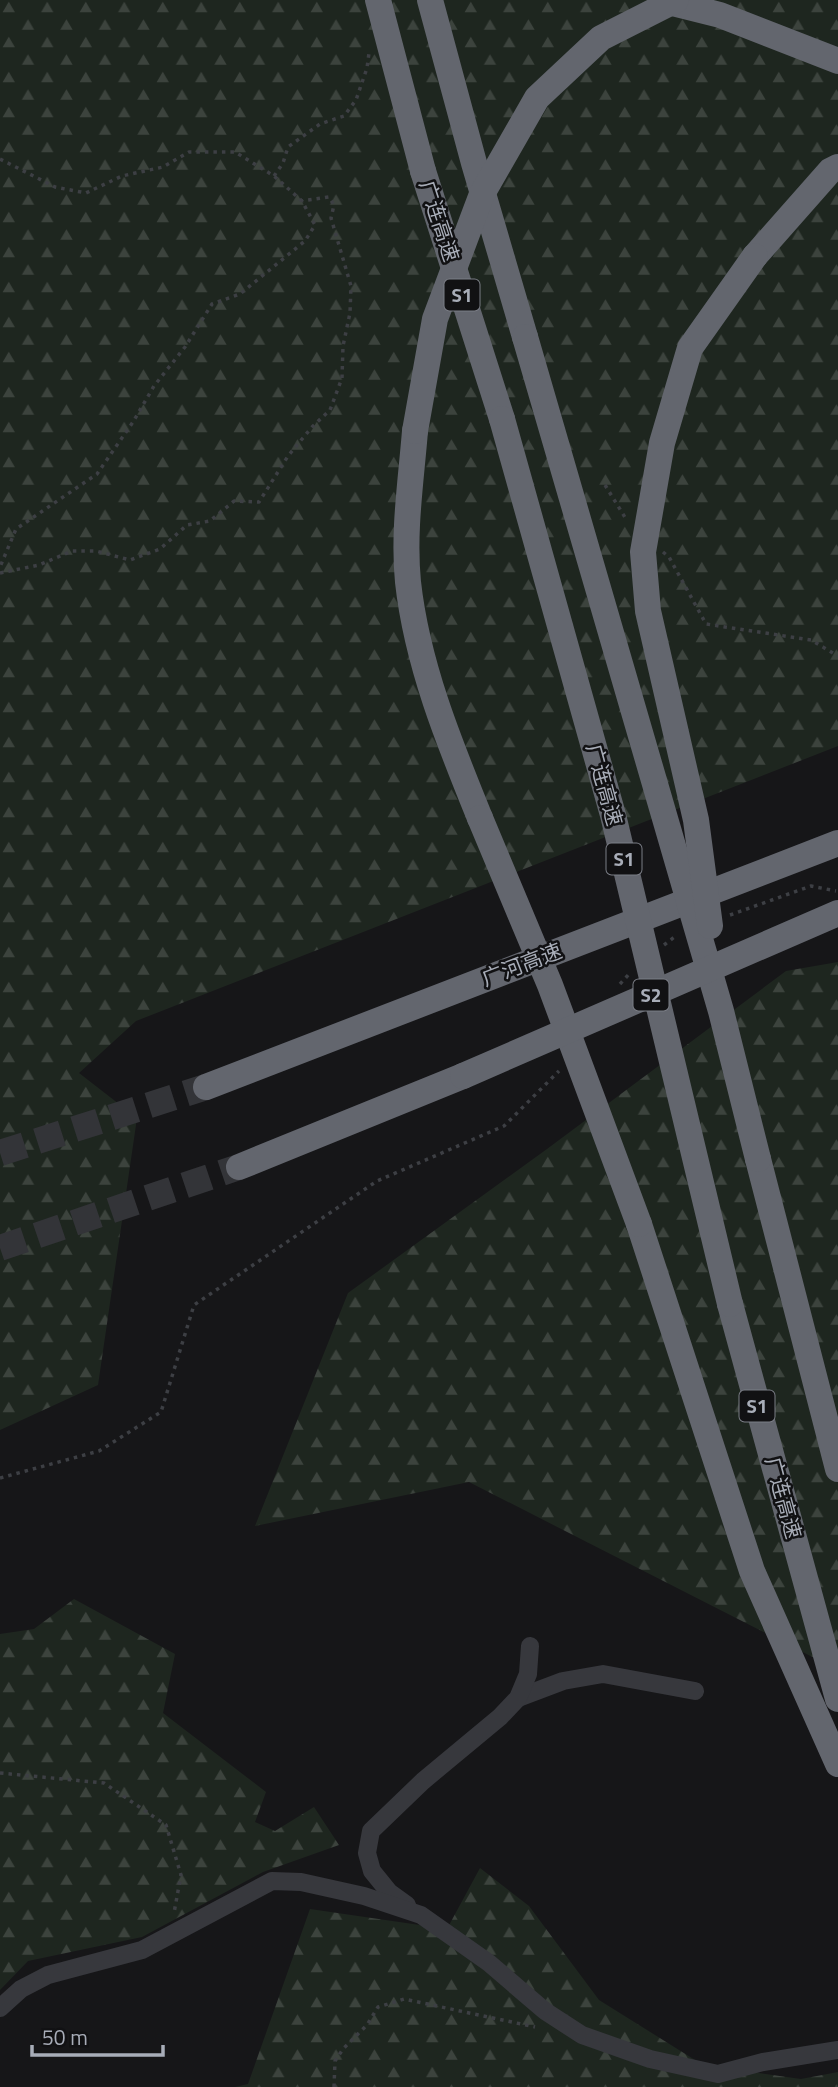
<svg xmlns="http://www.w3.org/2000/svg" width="838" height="2087" viewBox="0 0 838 2087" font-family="'Titillium Web','Noto Sans SC',sans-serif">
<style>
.forest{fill:url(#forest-firs)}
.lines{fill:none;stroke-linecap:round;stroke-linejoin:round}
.highway-tunnel{stroke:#333438;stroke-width:26;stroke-dasharray:26 13;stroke-linecap:butt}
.path{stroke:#3d3f44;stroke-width:3.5;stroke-dasharray:3.5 5;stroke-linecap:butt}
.minor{stroke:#37383d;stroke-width:18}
.highway{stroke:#63666e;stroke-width:26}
.highway-bridge{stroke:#63666e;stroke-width:26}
.labels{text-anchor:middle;stroke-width:5;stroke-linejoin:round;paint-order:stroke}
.shield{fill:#111113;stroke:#7b7e86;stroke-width:2}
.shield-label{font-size:19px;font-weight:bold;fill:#a8adb8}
.street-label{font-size:21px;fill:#a8adb8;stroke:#111113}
</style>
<defs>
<pattern id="forest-firs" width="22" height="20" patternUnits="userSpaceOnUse" patternTransform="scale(1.75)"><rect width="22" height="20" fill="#1e261f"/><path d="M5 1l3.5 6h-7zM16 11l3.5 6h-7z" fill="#3c433d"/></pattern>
</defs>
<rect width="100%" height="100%" fill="#161618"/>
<g class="forest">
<polygon points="0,0 838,0 838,746 136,1021 79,1073 137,1118 98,1385 0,1430"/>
<polygon points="838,962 838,1670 469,1482 255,1526 348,1293 547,1149 786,971"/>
<polygon points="74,1599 175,1654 163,1713 266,1792 255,1822 275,1831 314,1807 339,1845 263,1872 142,1937 28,1961 0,1990 0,1634 34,1629"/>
<polygon points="480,1868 529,1906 599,2000 703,2065 801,2079 838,2072 838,2087 235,2087 248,2084 310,1909 447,1929"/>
</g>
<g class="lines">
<g class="highway-tunnel">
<polyline points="0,1153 206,1087"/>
<polyline points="0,1248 239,1167"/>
</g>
<g class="path">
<polyline points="0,159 55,187 86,193 122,176 163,167 189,152 235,152 274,176 302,201 315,225 305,241 240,294 212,304 185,347 154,386 133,422 97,474 16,529 0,567"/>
<polyline points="274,176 283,163 288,147 320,124 344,116 356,100 367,68 369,53"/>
<polyline points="605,485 626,519"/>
<polyline points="663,552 669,557 706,624 811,640 838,656"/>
<polyline points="0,573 39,565 72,551 96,551 130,560 160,549 187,525 210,521 234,501 259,502 288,456 312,427 330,410 342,378 343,346 350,313 351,286 331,218 334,205 329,197 302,201"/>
<polyline points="730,915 811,886 836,891"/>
<polyline points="664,945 677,935"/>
<polyline points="620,984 631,972"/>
<polyline points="0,1478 99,1451 161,1412 194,1305 377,1181 504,1126 559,1071"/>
<polyline points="0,1773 104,1783 166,1825 181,1875 174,1913"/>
<polyline points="334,2087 335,2061 343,2049 367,2025 378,2007 404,1999 535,2027"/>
</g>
<g class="minor">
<polyline points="518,1698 563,1681 603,1674 695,1691"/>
<polyline points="407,1905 389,1892 372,1871 367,1853 371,1831 423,1781 500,1717 518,1698 528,1674 530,1646"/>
<polyline points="0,2008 21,1989 48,1975 142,1950 272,1881 301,1882 364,1896 421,1915 489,1963 545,2011 582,2035 650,2059 718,2074 763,2062 838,2050"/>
</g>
<g class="highway">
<polyline points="430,0 474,163 525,337"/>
<polyline points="660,0 720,15 838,61"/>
<polyline points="423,171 502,419"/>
<polyline points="755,256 830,171 838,167"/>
<path d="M415,431C411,481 403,532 408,582C417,664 449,742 480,818"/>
<polyline points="206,1087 838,843"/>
<polyline points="758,1159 838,1469"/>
<polyline points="239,1167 463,1076"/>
<polyline points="639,1224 752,1571 838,1764"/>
<polyline points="730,1304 838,1699"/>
</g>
<g class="highway-bridge">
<polyline points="378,0 423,171"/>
<polyline points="525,337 721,1011 758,1159"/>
<polyline points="502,419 613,815 730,1304"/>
<polyline points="415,431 435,319 482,194 537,98 601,38 676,0"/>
<polyline points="480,818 550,985 639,1224"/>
<polyline points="710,926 696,820 648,611 643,552 662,443 690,348 755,256"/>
<polyline points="463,1076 838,913"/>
</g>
</g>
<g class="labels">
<g class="shield">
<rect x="444.5" y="279.5" width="35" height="31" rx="5"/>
<rect x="606.5" y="843.5" width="35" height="31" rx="5"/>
<rect x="633.5" y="979.5" width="35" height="31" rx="5"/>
<rect x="739.5" y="1390.5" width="35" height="31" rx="5"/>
</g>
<g class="shield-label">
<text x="462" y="302">S1</text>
<text x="624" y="866">S1</text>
<text x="651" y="1002">S2</text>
<text x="757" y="1413">S1</text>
</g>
<g class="street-label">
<text transform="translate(439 221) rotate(72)" y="7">广连高速</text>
<text transform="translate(604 785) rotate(75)" y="7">广连高速</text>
<text transform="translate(522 965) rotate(-21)" y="7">广河高速</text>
<text transform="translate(783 1498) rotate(75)" y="7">广连高速</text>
</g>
</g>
<path d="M32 2045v10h131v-10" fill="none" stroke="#a8adb8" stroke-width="3.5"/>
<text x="42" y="2045" font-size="21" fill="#a8adb8" stroke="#111113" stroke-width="5" paint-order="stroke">50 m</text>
</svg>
